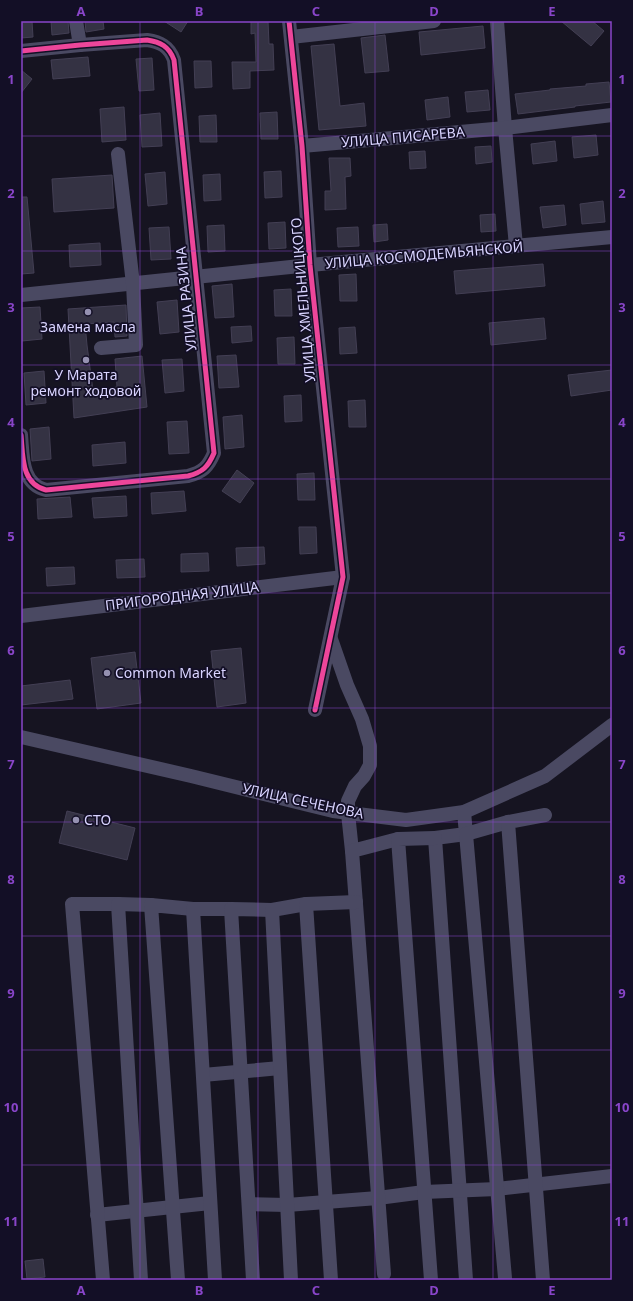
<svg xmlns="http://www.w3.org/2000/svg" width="633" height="1301" viewBox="0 0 633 1301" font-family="'Noto Sans',sans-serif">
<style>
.building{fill:#343243;stroke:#433f54}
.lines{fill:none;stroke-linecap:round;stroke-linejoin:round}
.minor{stroke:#4a4962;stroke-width:14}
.cycleway-casing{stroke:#130f26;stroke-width:8}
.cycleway{stroke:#ed469a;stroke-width:5}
.grid{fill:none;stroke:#8945c9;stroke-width:1;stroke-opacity:0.55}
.poi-dot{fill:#9591b1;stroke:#130f26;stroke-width:1.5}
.labels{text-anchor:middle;stroke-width:3.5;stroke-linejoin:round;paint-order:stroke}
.street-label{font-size:14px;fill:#d9d4ff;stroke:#130f26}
.poi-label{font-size:14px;fill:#d9d4ff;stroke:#130f26}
.neatline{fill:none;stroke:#8945c9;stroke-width:1.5}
.grid-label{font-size:13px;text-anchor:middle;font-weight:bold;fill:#8945c9}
</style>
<rect width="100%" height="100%" fill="#161421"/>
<g class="building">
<polygon points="21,21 32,21 33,37 21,38"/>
<polygon points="51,21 68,21 69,33 52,35"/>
<polygon points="85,21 103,21 104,29 86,32"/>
<polygon points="164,21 188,21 181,32"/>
<polygon points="251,21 268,21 269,44 273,44 274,70 250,71 250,88 233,89 232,62 256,62 255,33 251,34"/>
<polygon points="561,21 592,21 604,31 591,46"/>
<polygon points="483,26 485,48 421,55 419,32"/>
<polygon points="385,35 389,71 365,73 361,38"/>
<polygon points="334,44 340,106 364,103 366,126 319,130 311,46"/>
<polygon points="88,57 90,76 53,79 51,60"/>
<polygon points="152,58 154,90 139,91 136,59"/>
<polygon points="194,61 211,61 212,87 195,88"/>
<polygon points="21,70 32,79 21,93"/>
<polygon points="609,82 611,102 575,106 575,107 518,114 515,94 550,90 550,89 586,86 586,84"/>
<polygon points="488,90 490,110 467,112 465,92"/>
<polygon points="448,97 450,117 427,120 425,100"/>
<polygon points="124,107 126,140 102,142 100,109"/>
<polygon points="277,112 278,139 261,139 260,113"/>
<polygon points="160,113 162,146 142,147 140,115"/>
<polygon points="216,115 217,142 200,142 199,116"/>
<polygon points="596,135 598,155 574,158 572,137"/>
<polygon points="555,141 557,161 533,164 531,144"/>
<polygon points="491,146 492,162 476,164 475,147"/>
<polygon points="425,151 426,168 410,169 409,152"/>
<polygon points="329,158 350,158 351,176 345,177 346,209 325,210 325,191 331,191"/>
<polygon points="281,171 282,197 265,198 264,172"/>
<polygon points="165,172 167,204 148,206 145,174"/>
<polygon points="220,174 221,200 204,201 203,175"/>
<polygon points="112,175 114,208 54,212 52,179"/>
<polygon points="21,197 27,197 34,273 21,274"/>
<polygon points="603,201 605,222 582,224 580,204"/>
<polygon points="564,205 566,225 543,228 540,207"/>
<polygon points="495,214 496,231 481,232 480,215"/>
<polygon points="285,222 286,248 269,249 268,223"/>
<polygon points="387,224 388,240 374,242 373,225"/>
<polygon points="224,225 225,251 208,252 207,226"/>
<polygon points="169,227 171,259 151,260 149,228"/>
<polygon points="358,227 359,246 338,247 337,228"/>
<polygon points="100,243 101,265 70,267 69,245"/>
<polygon points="543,264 545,286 456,294 454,271"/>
<polygon points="356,274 357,301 340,301 339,275"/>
<polygon points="232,284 234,317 215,318 212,286"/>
<polygon points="291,289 292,316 275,316 274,290"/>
<polygon points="177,300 179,332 160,334 157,302"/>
<polygon points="126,305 127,336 115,337 114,322 85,324 87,345 93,391 117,387 115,359 142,356 147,407 74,418 68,309"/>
<polygon points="40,307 42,339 22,341 21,308"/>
<polygon points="544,318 546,339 491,345 489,323"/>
<polygon points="251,326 252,341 232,343 231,327"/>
<polygon points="355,327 357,353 340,354 339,328"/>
<polygon points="294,337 295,364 278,364 277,338"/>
<polygon points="236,355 239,387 219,388 217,356"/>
<polygon points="182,359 184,391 165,393 162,360"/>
<polygon points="612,370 612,390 571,396 568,375"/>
<polygon points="44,371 46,403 26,405 24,373"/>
<polygon points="301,395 302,421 285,422 284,396"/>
<polygon points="365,400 366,427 349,427 348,401"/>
<polygon points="242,415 244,447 225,449 223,417"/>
<polygon points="187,421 189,453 169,454 167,422"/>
<polygon points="49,427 51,459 32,461 30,429"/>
<polygon points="125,442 126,463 93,466 92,445"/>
<polygon points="237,470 254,483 240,503 222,491"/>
<polygon points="314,473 315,500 298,500 297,474"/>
<polygon points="184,491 186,511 152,514 151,493"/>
<polygon points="126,496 127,516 94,518 92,498"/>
<polygon points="70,497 72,517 38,519 37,499"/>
<polygon points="299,527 316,527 317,553 300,554"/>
<polygon points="264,547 265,564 237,566 236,548"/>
<polygon points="208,553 209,571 181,572 181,554"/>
<polygon points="144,559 145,577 117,578 116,560"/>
<polygon points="74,567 75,584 47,586 46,568"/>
<polygon points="241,648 246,703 217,707 211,651"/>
<polygon points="135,652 141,703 97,709 91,658"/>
<polygon points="70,680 73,699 21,705 21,686"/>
<polygon points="67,811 135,828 127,860 59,843"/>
<polygon points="43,1259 45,1277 27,1279 25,1261"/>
</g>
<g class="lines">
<g class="minor">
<polyline points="76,21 80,45"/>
<polyline points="289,21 302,146 310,265 343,577 315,710"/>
<polyline points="497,21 505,128 516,246"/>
<polyline points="291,37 434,21"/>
<path d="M21,51L80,45L147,40C160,42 169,46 174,60L214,453C208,467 203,472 188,476L46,490C21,484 23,456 21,435"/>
<polyline points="302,146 505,128 612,115"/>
<polyline points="21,295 310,265 612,237"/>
<polyline points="101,348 136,345 133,284 118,154"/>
<polyline points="21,616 343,577"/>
<polyline points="331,639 347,685 362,719 370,746 370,765 364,776 355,786 348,801 348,813 352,851"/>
<polyline points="21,737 191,776 333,811 406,820 464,812 545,776 612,725"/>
<polyline points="464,812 466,834 435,838 466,1280"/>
<polyline points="203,1075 280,1068"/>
<polyline points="249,1204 287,1205 378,1198 424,1192 497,1189 612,1176"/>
<polyline points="97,1215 210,1203"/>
<polyline points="384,1274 352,851 398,839"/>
<polyline points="505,1278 466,834 508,822"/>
<polyline points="103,1280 72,904 118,904"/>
<polyline points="141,1280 118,904 151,905"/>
<polyline points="178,1280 151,905 193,909"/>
<polyline points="215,1280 193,909 231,909"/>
<polyline points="253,1280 231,909 272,910"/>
<polyline points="291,1280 272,910 306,904"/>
<polyline points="331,1280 306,904 356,902"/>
<polyline points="431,1280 398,839 435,838"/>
<polyline points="543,1280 508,822 545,815"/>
</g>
<defs>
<g id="cycleway">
<polyline points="289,21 302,146 310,265 343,577 315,710"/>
<path d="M21,51L80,45L147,40C160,42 169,46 174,60L214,453C208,467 203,472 188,476L46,490C21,484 23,456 21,435"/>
</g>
</defs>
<use href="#cycleway" class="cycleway-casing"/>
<use href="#cycleway" class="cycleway"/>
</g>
<path class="grid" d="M140,21V1280M258,21V1280M375,21V1280M493,21V1280M21,136H612M21,251H612M21,365H612M21,479H612M21,593H612M21,708H612M21,822H612M21,936H612M21,1050H612M21,1165H612"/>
<g class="poi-dot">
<circle cx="88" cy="312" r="4"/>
<circle cx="86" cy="360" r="4"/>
<circle cx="107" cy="673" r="4"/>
<circle cx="76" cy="820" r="4"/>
</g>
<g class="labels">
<g class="street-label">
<text transform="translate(403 137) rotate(-5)" y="5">УЛИЦА ПИСАРЕВА</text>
<text transform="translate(424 255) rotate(-5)" y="5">УЛИЦА КОСМОДЕМЬЯНСКОЙ</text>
<text transform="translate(186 299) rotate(-96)" y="5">УЛИЦА РАЗИНА</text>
<text transform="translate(303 300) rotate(-95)" y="5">УЛИЦА ХМЕЛЬНИЦКОГО</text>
<text transform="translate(182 596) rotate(-7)" y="5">ПРИГОРОДНАЯ УЛИЦА</text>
<text transform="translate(303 801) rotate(12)" y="5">УЛИЦА СЕЧЕНОВА</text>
</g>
<g class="poi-label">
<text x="88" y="332">Замена масла</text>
<text x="86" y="380">У Марата<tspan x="86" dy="16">ремонт ходовой</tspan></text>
<text x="115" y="678" text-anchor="start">Common Market</text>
<text x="84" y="825" text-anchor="start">СТО</text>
</g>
</g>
<rect width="633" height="1301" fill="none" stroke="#130f26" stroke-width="44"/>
<rect x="22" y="22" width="589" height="1257" class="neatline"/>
<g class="grid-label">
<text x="81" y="16">A</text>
<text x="199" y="16">B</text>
<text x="316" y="16">C</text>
<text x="434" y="16">D</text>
<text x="552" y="16">E</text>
<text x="11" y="84">1</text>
<text x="622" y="84">1</text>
<text x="11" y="198">2</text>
<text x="622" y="198">2</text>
<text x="11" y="312">3</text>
<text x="622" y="312">3</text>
<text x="11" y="427">4</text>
<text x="622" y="427">4</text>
<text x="11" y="541">5</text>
<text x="622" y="541">5</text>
<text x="11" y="655">6</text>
<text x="622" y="655">6</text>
<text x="11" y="769">7</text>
<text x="622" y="769">7</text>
<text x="11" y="884">8</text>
<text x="622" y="884">8</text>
<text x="11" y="998">9</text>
<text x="622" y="998">9</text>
<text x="11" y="1112">10</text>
<text x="622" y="1112">10</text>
<text x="11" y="1226">11</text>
<text x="622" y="1226">11</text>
<text x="81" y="1295">A</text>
<text x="199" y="1295">B</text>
<text x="316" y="1295">C</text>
<text x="434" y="1295">D</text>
<text x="552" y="1295">E</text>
</g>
</svg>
